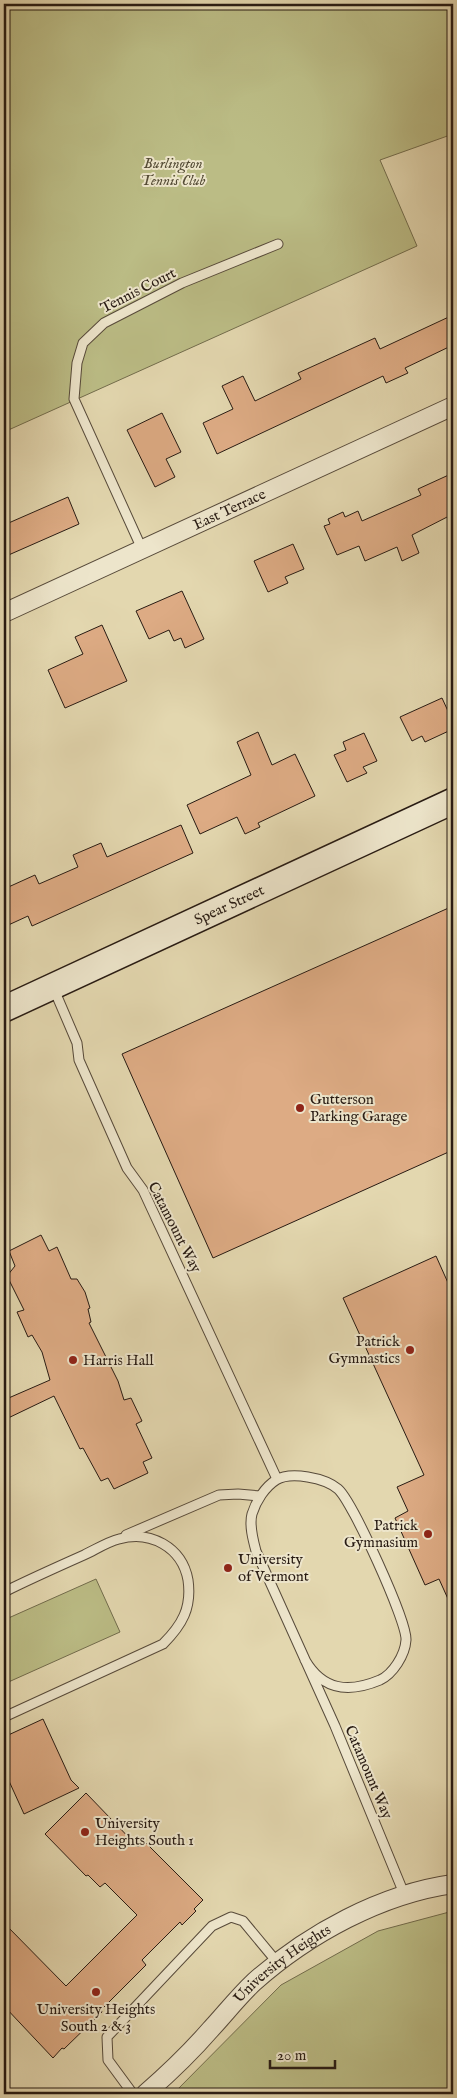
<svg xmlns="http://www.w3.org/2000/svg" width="457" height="2098" viewBox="0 0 457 2098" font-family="'IM FELL English',serif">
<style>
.green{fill:#bbbc85;stroke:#726c4c}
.building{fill:#ddab84;stroke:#281b13}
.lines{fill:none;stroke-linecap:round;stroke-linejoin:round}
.lane-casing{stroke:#574a3a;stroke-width:11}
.street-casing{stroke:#574a3a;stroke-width:20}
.secondary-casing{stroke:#281b13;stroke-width:28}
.lane{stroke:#ede5cb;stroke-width:9}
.street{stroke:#ede5cb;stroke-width:18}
.secondary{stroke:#ede5cb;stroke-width:25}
.poi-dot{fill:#8f2418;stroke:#ede5cb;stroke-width:2}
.labels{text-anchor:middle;stroke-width:4;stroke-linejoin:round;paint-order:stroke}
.park-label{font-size:15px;font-style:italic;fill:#544b35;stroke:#ede5cb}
.street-label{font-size:15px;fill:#281b13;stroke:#ede5cb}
.poi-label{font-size:15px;fill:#281b13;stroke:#ede5cb;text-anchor:start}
</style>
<rect width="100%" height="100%" fill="#e3d7af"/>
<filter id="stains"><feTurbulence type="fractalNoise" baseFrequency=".004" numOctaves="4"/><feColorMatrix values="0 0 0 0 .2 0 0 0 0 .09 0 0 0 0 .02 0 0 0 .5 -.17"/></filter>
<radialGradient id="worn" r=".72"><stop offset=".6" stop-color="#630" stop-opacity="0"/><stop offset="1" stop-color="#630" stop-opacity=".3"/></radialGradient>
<g class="green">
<polygon points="4,4 453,4 453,134 380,160 417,246 4,432"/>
<polygon points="96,1579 120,1632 4,1684 4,1620"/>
<polygon points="453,1911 453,2094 173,2094 281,1985 378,1931"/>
</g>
<g class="building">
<polygon points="453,315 453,345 405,368 408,373 386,383 383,376 217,454 203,423 233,409 222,386 243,376 255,401 301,379 298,373 375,338 380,349"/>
<polygon points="162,413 181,452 166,459 175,477 155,487 127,430"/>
<polygon points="453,473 453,514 412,535 419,553 402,561 397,547 365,561 359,546 337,555 324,526 330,524 328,519 343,512 345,517 358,511 362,521 421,495 418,489"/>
<polygon points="68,497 79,524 4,557 4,525"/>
<polygon points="293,544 304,569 285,577 288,583 268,592 254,561"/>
<polygon points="182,591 204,639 185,648 181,638 174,641 169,630 149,639 136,611"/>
<polygon points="102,625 127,681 65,708 48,670 83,654 75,637"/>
<polygon points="442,698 453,722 453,729 425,742 422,736 412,741 400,717"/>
<polygon points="258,732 272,765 295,754 315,796 258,823 260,827 245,834 237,817 200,834 187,805 251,775 237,742"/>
<polygon points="364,733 377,761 363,767 367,773 347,782 334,755 346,750 343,742"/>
<polygon points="181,825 193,853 32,926 28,916 4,927 4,889 35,875 39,884 78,867 73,855 101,843 107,857"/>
<polygon points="453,906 453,1150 213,1258 122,1054"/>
<polygon points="41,1235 49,1251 57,1247 71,1279 77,1279 85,1292 90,1308 88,1309 91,1322 89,1323 118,1381 124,1400 131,1398 142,1421 136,1424 152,1458 143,1462 148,1473 114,1489 108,1478 101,1481 83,1448 80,1449 54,1396 4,1420 4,1400 50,1380 42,1352 32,1335 28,1337 17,1312 24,1310 7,1276 15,1266 9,1251"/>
<polygon points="436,1256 453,1294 453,1610 439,1579 425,1585 395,1518 408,1511 397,1487 424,1475 343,1298"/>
<polygon points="43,1719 71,1780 79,1788 24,1814 4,1770 4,1737"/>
<polygon points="86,1793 138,1847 144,1841 203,1900 194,1909 196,1911 182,1925 180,1922 142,1960 146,1965 101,2010 102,2012 64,2049 62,2048 53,2058 4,2006 4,1923 66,1986 137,1915 105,1883 100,1887 88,1875 86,1876 45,1834"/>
</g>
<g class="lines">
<defs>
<g id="lane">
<polyline points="142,549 74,399 77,363 83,343 104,323 182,283 278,244"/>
<polyline points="53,987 77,1043 79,1060 127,1168 143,1190 277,1479"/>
<polyline points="126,1535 219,1495 238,1494 260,1496"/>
<path d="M4,1592C30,1579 57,1567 84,1555C95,1550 107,1542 119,1539C150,1530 182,1547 188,1580C192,1608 182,1625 163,1644L4,1717"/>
<path d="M305,1660C323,1691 349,1693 380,1680C393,1674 405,1655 406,1640C407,1621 352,1501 338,1489C325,1478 291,1471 276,1480C265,1487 256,1501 252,1514C249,1525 253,1540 256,1551L335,1726L405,1896"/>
<polyline points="133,2094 108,2060 107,2037 212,1926 231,1917 243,1921 277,1962"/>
</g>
<g id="street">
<path id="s1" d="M4,613L453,406"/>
<path id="s2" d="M145,2094C168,2074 190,2053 210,2030C225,2014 238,1997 254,1982C308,1934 381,1894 453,1884"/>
</g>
<g id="secondary">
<path id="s3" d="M4,1009L453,801"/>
</g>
</defs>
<use href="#lane" class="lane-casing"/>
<use href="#street" class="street-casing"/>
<use href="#secondary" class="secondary-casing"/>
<use href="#lane" class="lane"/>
<use href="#street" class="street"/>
<use href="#secondary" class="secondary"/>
</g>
<g class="poi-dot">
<circle cx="300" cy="1108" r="5"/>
<circle cx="410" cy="1350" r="5"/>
<circle cx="73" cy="1360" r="5"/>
<circle cx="428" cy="1534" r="5"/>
<circle cx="228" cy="1568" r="5"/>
<circle cx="85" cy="1832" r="5"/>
<circle cx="96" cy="1992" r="5"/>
</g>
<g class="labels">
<g class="park-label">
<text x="173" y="168">Burlington<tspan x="173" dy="17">Tennis Club</tspan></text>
</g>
<g class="street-label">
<text transform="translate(138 290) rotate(-27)" y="5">Tennis Court</text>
<text dy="5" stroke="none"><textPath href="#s1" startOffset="248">East Terrace</textPath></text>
<text dy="5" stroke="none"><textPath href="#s3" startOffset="248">Spear Street</textPath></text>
<text transform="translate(175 1227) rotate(63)" y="5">Catamount Way</text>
<text transform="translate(369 1772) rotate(67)" y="5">Catamount Way</text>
<text dy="5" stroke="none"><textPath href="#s2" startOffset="190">University Heights</textPath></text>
</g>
<g class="poi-label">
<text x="310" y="1104">Gutterson<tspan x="310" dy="17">Parking Garage</tspan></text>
<text x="400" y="1346" text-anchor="end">Patrick<tspan x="400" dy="17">Gymnastics</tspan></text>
<text x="83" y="1365">Harris Hall</text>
<text x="418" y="1530" text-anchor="end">Patrick<tspan x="418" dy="17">Gymnasium</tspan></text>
<text x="238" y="1564">University<tspan x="238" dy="17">of Vermont</tspan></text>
<text x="95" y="1828">University<tspan x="95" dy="17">Heights South 1</tspan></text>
<text x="96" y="2014" text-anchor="middle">University Heights<tspan x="96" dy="17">South 2 &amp; 3</tspan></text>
</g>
</g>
<rect width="457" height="2098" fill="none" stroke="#e3d7af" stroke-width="20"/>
<rect x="5" y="5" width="447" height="2088" fill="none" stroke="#281b13" stroke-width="2.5"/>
<rect x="10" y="10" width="437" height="2078" fill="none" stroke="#281b13"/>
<path d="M270 2060v8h65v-8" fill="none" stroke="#281b13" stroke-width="2.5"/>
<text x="277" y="2060" font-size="15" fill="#281b13" stroke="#ede5cb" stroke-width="4" paint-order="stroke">20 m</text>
<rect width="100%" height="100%" filter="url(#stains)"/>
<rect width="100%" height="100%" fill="url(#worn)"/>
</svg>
